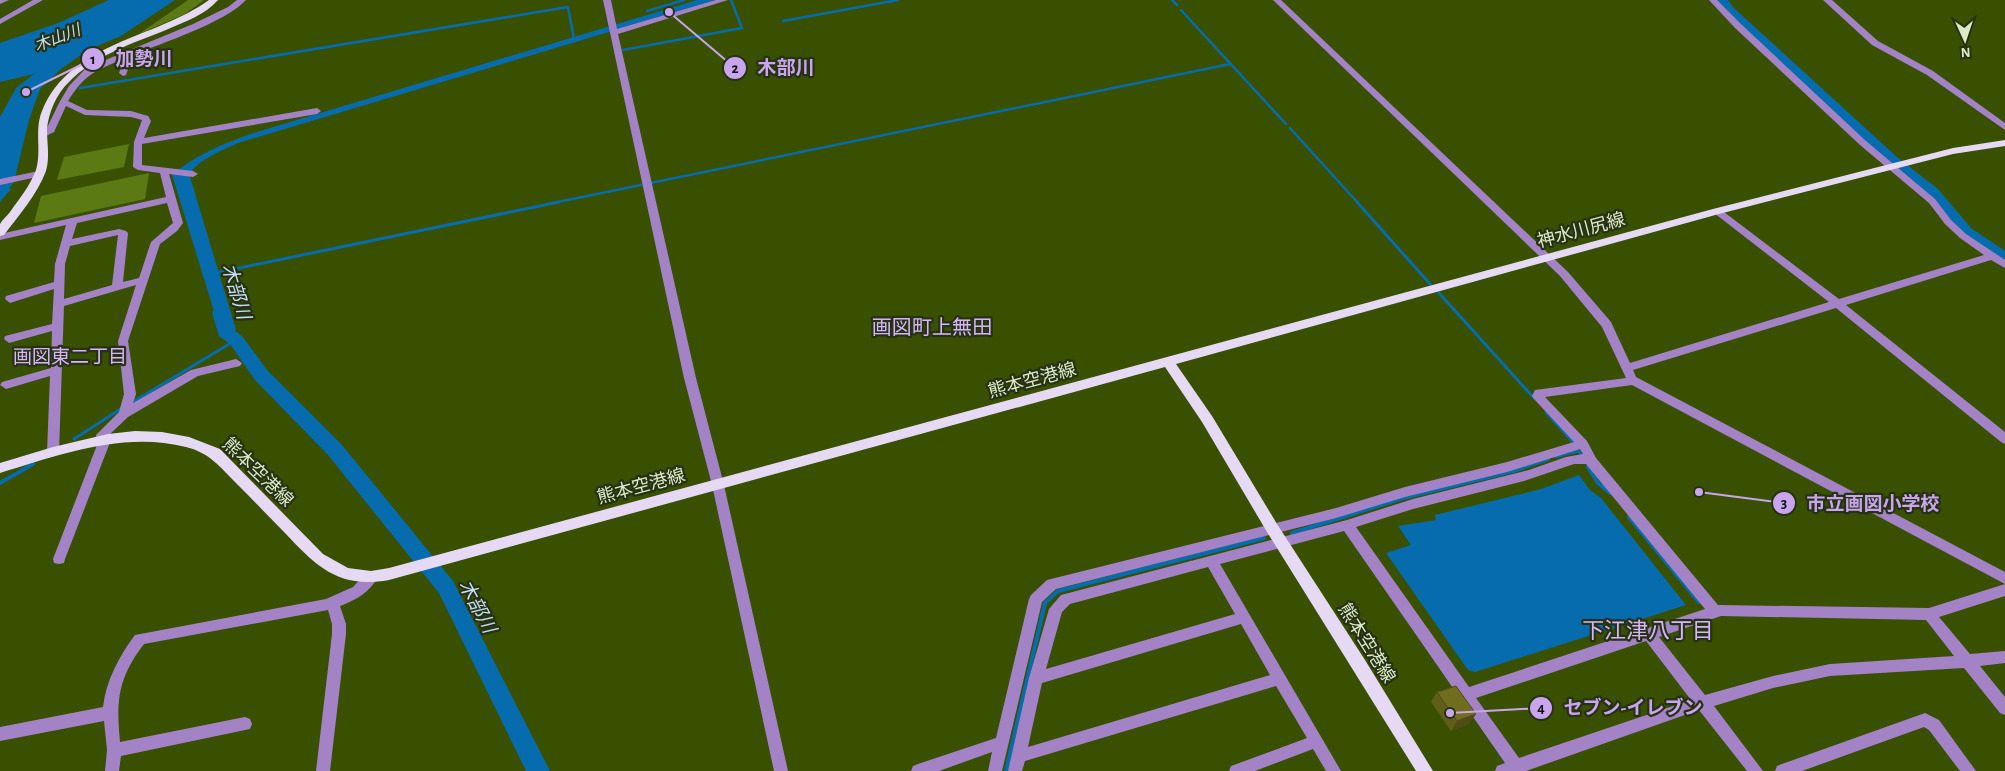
<svg xmlns="http://www.w3.org/2000/svg" width="2005" height="771" viewBox="0 0 2005 771" font-family="'Alegreya Sans','Noto Sans JP',sans-serif">
<style>
.green{fill:#5b7a14}
.water{fill:#066cad}
.lines{fill:none;stroke-linecap:round;stroke-linejoin:round}
.stream-far2{stroke:#066cad;stroke-width:2.5}
.stream-far1{stroke:#066cad;stroke-width:3}
.stream{stroke:#066cad;stroke-width:4}
.river{fill:#066cad;fill-rule:evenodd}
.minor{fill:#a383c5;fill-rule:evenodd}
.major{fill:#e5d9f4;fill-rule:evenodd}
.wall{fill:#615e1a}
.shaded-wall{fill:#4f4c15}
.building{fill:#716d1e;stroke:#4f4c15}
.labels{text-anchor:middle;stroke-width:4.5;stroke-linejoin:round;paint-order:stroke}
.far-water-label{font-size:16px;font-style:italic;fill:#c6def3;stroke:#273214}
.street-label{font-size:18px;fill:#dbeac6;stroke:#273214}
.water-label{font-size:19px;font-style:italic;fill:#c6def3;stroke:#273214}
.neighbourhood-label{font-size:19px;fill:#d6b6fa;stroke:#273214}
.quarter-label{font-size:20px;fill:#d6b6fa;stroke:#273214}
.near-neighbourhood-label{font-size:22px;fill:#d6b6fa;stroke:#273214}
.leader{fill:none;stroke:#c9a5ee;stroke-width:2}
.callout-dot{fill:#c9a5ee;stroke:#273214;stroke-width:2}
.mark-label{font-size:15px;text-anchor:middle;font-weight:bold;fill:#111}
.callout-label{font-size:19px;text-anchor:middle;font-weight:bold;fill:#c9a5ee;stroke:#273214;stroke-width:4.5;stroke-linejoin:round;paint-order:stroke}
</style>
<rect width="100%" height="100%" fill="#395000"/>
<g class="green">
<polygon points="188,0 204,0 185,14 139,34"/>
<polygon points="129,144 124,167 57,180 64,157"/>
<polygon points="149,173 145,199 34,223 41,196"/>
</g>
<g class="water">
<polygon points="109,0 175,0 121,36 97,46 87,53 82,54 61,69 40,89 29,120 14,182 9,188 11,189 0,202 0,117 16,88 34,74 0,82 0,43 58,23"/>
<path d="M697,0H716L238,143C221,151 201,158 189,174L191,180L236,330L222,337L172,175C199,153 225,143 257,132Z"/>
<polygon points="1579,475 1590,490 1601,498 1686,605 1475,672 1468,670 1386,553 1411,545 1398,526 1436,520 1435,515 1541,489"/>
</g>
<g class="lines">
<g class="stream-far2">
<polyline points="1172,0 1177,5"/>
<polyline points="1181,10 1286,124"/>
<polyline points="647,11 684,0"/>
<polyline points="783,21 898,0"/>
<polyline points="623,50 742,28 731,0"/>
<polyline points="80,88 568,7 574,39"/>
<polyline points="1290,128 1358,203"/>
<polyline points="553,203 1230,64"/>
</g>
<g class="stream-far1">
<polyline points="1357,202 1430,284"/>
<polyline points="215,273 559,202"/>
<polyline points="1439,293 1534,398"/>
<polyline points="131,403 236,340"/>
<polyline points="1546,412 1572,441"/>
<polyline points="74,439 122,408"/>
<polyline points="1556,456 1579,451 1582,456"/>
</g>
<g class="stream">
<polyline points="1556,456 1561,455"/>
<polyline points="1588,467 1598,483 1610,493"/>
<polyline points="0,483 33,464"/>
<polyline points="1629,517 1699,602"/>
<polyline points="1292,533 1403,498 1513,471 1548,459"/>
<polyline points="1006,771 1045,603 1058,591 1264,538"/>
</g>
<g class="river">
<polygon points="1716,0 1728,0 1734,8 1897,157 1938,189 1971,228 2005,251 2005,264 1999,263 1961,234 1928,195 1887,163 1726,14"/>
<polygon points="220,307 226,309 233,329 242,336 267,370 342,445 453,581 550,771 526,771 439,593 328,455 255,380 230,344 219,336 212,313 214,309"/>
</g>
<g class="minor">
<polygon points="0,0 9,0 0,4"/>
<polygon points="33,0 43,0 0,24 0,19"/>
<path d="M237,0H246C226,22 162,43 133,55L126,75L123,76L119,73L124,59C96,70 85,74 68,101L87,110L131,111L148,116L151,121L144,138L317,108L321,111L317,114L142,144V165L193,171L198,174L193,177L169,174L183,223L177,231L160,244L128,341L136,394L133,403L191,370L236,359L242,363L240,366L198,376L128,417L108,436L109,445L65,559L64,563L59,564L54,563L53,559L97,445L96,435L119,412L124,394L118,341L136,285L64,306L59,452L57,455H49L47,452L50,376L6,389L0,385L2,382L51,368L52,331L9,343L4,339L5,336L52,324L54,289L10,303L5,299L6,296L54,282L55,264L66,225L0,240V234L166,197L160,173L138,170L133,167L134,142L142,120L131,117L85,115L66,106L54,132L44,137L40,134L47,128L59,103L69,86L86,68L193,24L228,7ZM167,203L173,223L151,242L139,278L123,282L128,233L126,231L119,229L72,239L77,223ZM118,235L112,285L64,299L65,264L70,246Z"/>
<polygon points="603,0 611,0 617,29 716,0 728,0 618,34 696,378 724,485 788,771 774,771 712,485 684,378"/>
<path d="M1273,0H1281L1568,272L1611,322L1630,363L1829,302L1714,213L1712,211L1714,209H1720L1839,299L1984,255L1960,238L1945,224L1929,203L1860,145L1735,28L1709,0H1717L1741,24L1866,141L1935,199L1951,220L1966,234L2005,260V268L1991,260L1846,305L2005,432V444L2001,442L1836,308L1633,370L1636,377L2005,572V584L1632,385L1545,397L1587,441L1596,458L1718,605L1929,608L2005,584V596L1939,617L1970,654L2005,651V663L1980,666L2005,697V715L2000,713L1964,668L1830,676L1773,688L1714,706L1763,771H1747L1699,710L1526,771H1495L1497,766L1505,763L1344,531L1220,564L1341,771H1326L1313,749L1255,771H1229L1231,766L1307,738L1276,686L1025,761L1022,771H1008L1029,678L1049,609L1061,595L1347,520L1413,499L1529,470L1566,457L1583,454L1580,449L1507,472L1405,497L1336,518L1056,589L1042,602L1002,771H988L992,752L939,771H911L913,766L918,764L996,738L1029,599L1031,595L1047,580L1336,508L1405,487L1507,462L1574,442L1534,399L1532,396L1535,390L1626,378L1602,327L1560,276ZM1574,464H1586L1705,609L1469,687L1356,527L1413,509L1524,481ZM1208,567L1235,614L1046,669L1062,612L1070,604ZM1721,616L1926,620L1954,656L1830,664L1773,676L1705,695L1659,637ZM1241,624L1270,675L1028,747L1042,683ZM1646,641L1691,700L1519,758L1476,698Z"/>
<polygon points="1823,0 1832,0 1878,41 1933,71 2005,123 2005,130 1927,75 1872,45"/>
<polygon points="39,171 44,174 42,176 0,185 0,179"/>
<path d="M371,571L376,573L378,577C370,592 356,600 340,606L346,624V634L330,771H316L332,634V624L328,610L144,644C118,678 116,700 120,742L245,717L250,719L252,724L250,729L121,756L119,771H105L107,750L104,721L0,741V727L103,707C106,681 119,656 135,635L326,599L353,587L366,573Z"/>
<polygon points="1925,713 1939,720 1976,771 1960,771 1929,730 1924,727 1802,771 1775,771 1777,766 1782,764"/>
</g>
<g class="major">
<path d="M209,0H218C205,15 184,22 166,30C133,43 94,56 69,82C57,93 48,113 47,130C47,144 50,157 46,171C37,195 19,215 4,235L0,236C0,232 0,227 0,224C2,220 7,216 10,212C19,199 30,186 36,170C42,151 34,130 42,111C70,42 155,39 209,0Z"/>
<path d="M2005,140V146L1953,154L1719,214L1176,364L1212,416L1277,524L1365,660L1433,771H1416L1267,532L1202,422L1165,367L389,580C339,589 317,567 285,533C269,517 253,500 237,484C220,467 210,453 186,447C123,431 59,455 0,473V463L53,447L108,434L135,431L162,432L189,437L220,449L323,554L348,568L371,571L389,568L1713,209L1953,148Z"/>
</g>
</g>
<polygon class="wall" points="1437,692 1469,724 1451,731 1431,702"/>
<polygon class="shaded-wall" points="1476,714 1469,724 1451,731 1457,721"/>
<polygon class="building" points="1456,686 1476,714 1457,721 1437,692"/>
<g class="labels">
<g class="far-water-label">
<text transform="translate(57 37) rotate(-21)" y="6">木山川</text>
</g>
<g class="street-label">
<text transform="translate(1581 230) rotate(-15)" y="6">神水川尻線</text>
<text transform="translate(1032 380) rotate(-15)" y="6">熊本空港線</text>
<text transform="translate(258 472) rotate(44)" y="6">熊本空港線</text>
<text transform="translate(641 486) rotate(-15)" y="6">熊本空港線</text>
<text transform="translate(1367 643) rotate(58)" y="6">熊本空港線</text>
</g>
<g class="water-label">
<text transform="translate(237 291) rotate(73)" y="7">木部川</text>
<text transform="translate(478 606) rotate(62)" y="7">木部川</text>
</g>
<g class="neighbourhood-label">
<text x="70" y="363">画図東二丁目</text>
</g>
<g class="quarter-label">
<text x="932" y="334">画図町上無田</text>
</g>
<g class="near-neighbourhood-label">
<text x="1648" y="638">下江津八丁目</text>
</g>
</g>
<path class="leader" d="M26 92L93 59M669 12L735 68M1699 492L1784 503M1450 713L1541 708"/>
<g class="callout-dot">
<circle cx="26" cy="92" r="5"/>
<circle cx="669" cy="12" r="5"/>
<circle cx="1699" cy="492" r="5"/>
<circle cx="1450" cy="713" r="5"/>
<circle cx="93" cy="59" r="12"/>
<circle cx="735" cy="68" r="12"/>
<circle cx="1784" cy="503" r="12"/>
<circle cx="1541" cy="708" r="12"/>
</g>
<g class="mark-label">
<text x="93" y="64">1</text>
<text x="735" y="73">2</text>
<text x="1784" y="508">3</text>
<text x="1541" y="713">4</text>
</g>
<g class="callout-label">
<text x="144" y="65">加勢川</text>
<text x="786" y="74">木部川</text>
<text x="1873" y="510">市立画図小学校</text>
<text x="1633" y="714">セブン-イレブン</text>
</g>
<g transform="translate(1965 40) rotate(177)" stroke="#273214" stroke-width="4" paint-order="stroke">
<path d="M0-4L9 19L0 12L-9 19Z" fill="#dbeac6"/>
<text y="-8" font-size="14" font-weight="bold" text-anchor="middle" fill="#dbeac6">N</text>
</g>
</svg>
